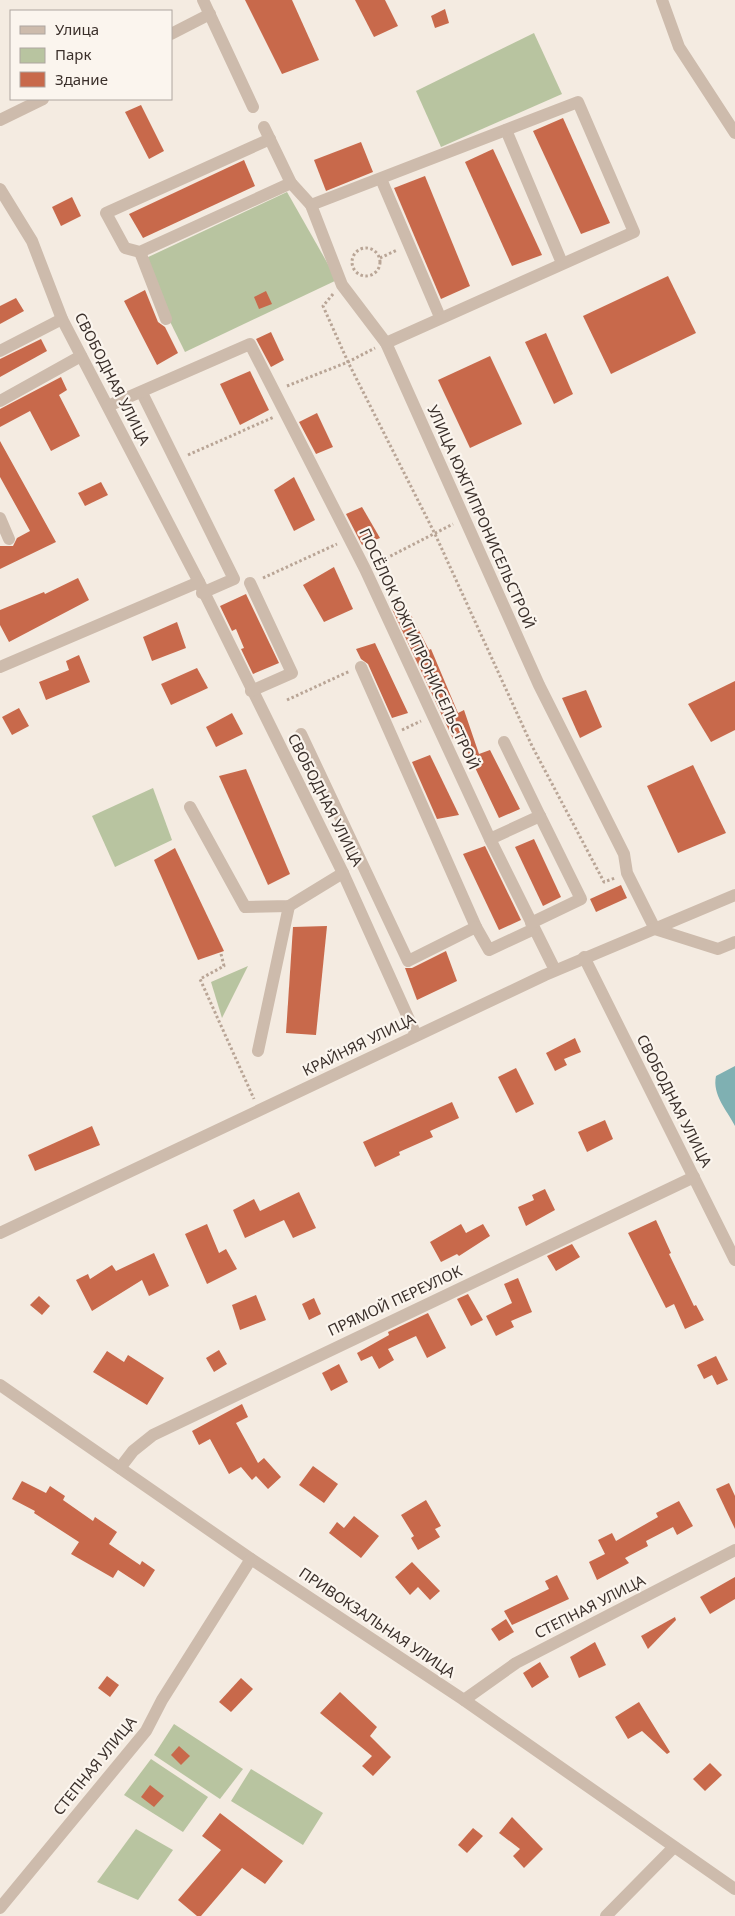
<svg xmlns="http://www.w3.org/2000/svg" width="735" height="1916" viewBox="0 0 735 1916" font-family="'Noto Sans',sans-serif">
<style>
.green{fill:#b8c4a0}
.water{fill:#7fb0b2}
.building{fill:#c8694b}
.lines{fill:none;stroke-linecap:round;stroke-linejoin:round}
.path{stroke:#b9a596;stroke-width:3;stroke-dasharray:2.5 2.5;stroke-linecap:butt}
.minor{stroke:#cdbbac;stroke-width:12}
.labels{text-anchor:middle;stroke-width:4.5;stroke-linejoin:round;paint-order:stroke}
.street-label{font-size:15px;fill:#3b302b;stroke:#fbf5ee}
</style>
<rect width="100%" height="100%" fill="#f4ebe1"/>
<g class="green">
<polygon points="534,33 562,94 441,147 416,91"/>
<polygon points="287,192 337,280 185,352 146,273 144,259"/>
<polygon points="153,788 172,840 115,867 92,816"/>
<polygon points="248,966 222,1018 211,982"/>
<polygon points="174,1724 243,1769 220,1799 154,1755"/>
<polygon points="151,1759 208,1797 183,1832 124,1795"/>
<polygon points="251,1769 323,1813 303,1845 231,1801"/>
<polygon points="136,1829 173,1850 138,1900 97,1882"/>
</g>
<path class="water" d="M735,1066V1126C727,1110 712,1095 716,1076Z"/>
<g class="building">
<polygon points="245,0 292,0 319,60 282,74"/>
<polygon points="355,0 385,0 398,26 374,37"/>
<polygon points="445,9 449,23 435,28 431,16"/>
<polygon points="141,105 164,151 149,159 125,112"/>
<polygon points="563,118 610,223 581,234 533,131"/>
<polygon points="361,142 373,172 326,191 314,160"/>
<polygon points="493,149 542,255 512,266 465,162"/>
<polygon points="244,160 255,186 143,238 129,214"/>
<polygon points="425,176 470,286 441,299 394,188"/>
<polygon points="72,197 81,216 61,226 52,207"/>
<polygon points="668,276 696,333 611,374 583,316"/>
<polygon points="145,290 158,322 165,327 178,353 157,365 124,301"/>
<polygon points="266,291 272,304 259,309 254,297"/>
<polygon points="16,298 24,311 0,324 0,306"/>
<polygon points="271,332 284,360 271,367 256,339"/>
<polygon points="546,333 573,394 554,404 525,342"/>
<polygon points="41,339 47,351 0,377 0,359"/>
<polygon points="490,356 522,424 470,448 438,380"/>
<polygon points="250,371 269,410 240,425 220,384"/>
<polygon points="61,377 67,390 59,395 80,436 51,451 30,411 0,427 0,409"/>
<polygon points="317,413 333,447 316,454 299,422"/>
<polygon points="0,441 56,542 0,569 0,546 13,546 17,538 30,531 0,477"/>
<polygon points="294,477 315,520 294,531 274,490"/>
<polygon points="101,482 108,495 85,506 78,493"/>
<polygon points="362,507 380,538 362,545 346,514"/>
<polygon points="334,567 353,609 324,622 303,585"/>
<polygon points="78,578 89,600 9,642 0,625 0,610 44,592 45,594"/>
<polygon points="246,594 279,663 253,674 241,649 244,648 236,629 232,631 220,606"/>
<polygon points="406,605 429,650 431,649 458,713 464,710 479,754 490,750 520,809 499,818 460,736 453,739 392,609"/>
<polygon points="177,622 186,648 152,661 143,637"/>
<polygon points="375,643 408,713 392,718 368,664 361,659 356,649"/>
<polygon points="79,655 90,682 46,700 39,682 69,670 66,661"/>
<polygon points="197,668 208,688 171,705 161,684"/>
<polygon points="735,681 735,730 711,742 688,704"/>
<polygon points="586,690 602,727 580,738 562,698"/>
<polygon points="19,708 29,726 12,735 2,717"/>
<polygon points="232,713 243,734 216,747 206,727"/>
<polygon points="430,755 459,815 437,819 412,762"/>
<polygon points="693,765 726,833 678,853 647,786"/>
<polygon points="246,769 290,874 268,885 219,776"/>
<polygon points="534,839 561,897 543,906 515,847"/>
<polygon points="485,846 521,920 499,930 463,854"/>
<polygon points="175,848 224,951 198,960 154,860"/>
<polygon points="621,885 627,898 596,912 590,899"/>
<polygon points="327,926 316,1035 286,1033 293,927"/>
<polygon points="446,951 457,981 417,1000 405,968 412,968"/>
<polygon points="575,1038 581,1052 564,1059 567,1065 555,1071 546,1053"/>
<polygon points="516,1068 534,1104 516,1113 498,1077"/>
<polygon points="452,1102 459,1118 430,1131 433,1137 399,1152 400,1155 375,1167 363,1142"/>
<polygon points="605,1120 613,1139 587,1152 578,1132"/>
<polygon points="92,1126 100,1145 35,1171 28,1155"/>
<polygon points="545,1189 555,1210 526,1226 518,1207 534,1200 532,1195"/>
<polygon points="299,1192 316,1228 293,1238 284,1220 245,1238 233,1210 254,1199 260,1211"/>
<polygon points="656,1220 671,1253 669,1254 694,1306 696,1305 704,1320 685,1329 674,1304 666,1308 628,1233"/>
<polygon points="207,1224 219,1253 226,1249 237,1269 207,1284 185,1234"/>
<polygon points="461,1224 466,1233 483,1224 490,1236 459,1256 457,1254 441,1262 430,1242"/>
<polygon points="572,1244 580,1257 556,1271 547,1256"/>
<polygon points="154,1253 169,1286 149,1296 142,1280 92,1311 76,1280 88,1274 90,1279 112,1265 116,1271"/>
<polygon points="518,1278 532,1312 511,1321 514,1327 496,1336 486,1316 512,1303 504,1284"/>
<polygon points="468,1294 483,1320 471,1326 457,1299"/>
<polygon points="256,1295 266,1320 240,1330 232,1305"/>
<polygon points="39,1296 50,1306 42,1315 30,1305"/>
<polygon points="314,1298 321,1314 309,1320 302,1304"/>
<polygon points="428,1313 446,1348 427,1358 416,1336 388,1349 394,1360 379,1369 372,1356 361,1361 357,1353 389,1335 388,1332"/>
<polygon points="219,1350 227,1364 214,1372 206,1358"/>
<polygon points="107,1351 124,1362 128,1355 164,1378 147,1405 93,1372"/>
<polygon points="716,1356 728,1380 717,1385 712,1375 704,1379 697,1365"/>
<polygon points="339,1364 348,1382 331,1391 322,1373"/>
<polygon points="242,1404 248,1417 236,1423 258,1463 264,1458 281,1477 268,1489 256,1476 252,1480 241,1467 229,1474 210,1439 199,1445 192,1431"/>
<polygon points="313,1466 338,1484 324,1503 299,1485"/>
<polygon points="22,1481 46,1493 50,1486 65,1496 63,1500 93,1521 95,1517 117,1532 109,1544 140,1565 142,1561 155,1570 144,1587 118,1570 113,1578 71,1554 79,1542 34,1513 35,1511 12,1499"/>
<polygon points="729,1483 735,1496 735,1529 716,1489"/>
<polygon points="426,1500 441,1526 435,1529 440,1537 418,1550 411,1538 414,1536 401,1515"/>
<polygon points="679,1501 693,1526 677,1535 673,1527 646,1541 648,1546 625,1558 629,1563 597,1580 589,1562 605,1554 598,1540 612,1533 616,1541 658,1517 656,1513"/>
<polygon points="354,1516 379,1536 361,1558 329,1533 337,1522 344,1528"/>
<polygon points="412,1562 440,1591 430,1600 418,1587 410,1595 395,1577"/>
<polygon points="557,1575 569,1599 512,1625 504,1611 549,1589 545,1581"/>
<polygon points="735,1577 735,1599 710,1614 700,1597"/>
<polygon points="675,1617 676,1620 648,1649 641,1636"/>
<polygon points="506,1619 514,1632 499,1641 491,1629"/>
<polygon points="595,1642 606,1665 579,1678 570,1657"/>
<polygon points="540,1662 549,1677 532,1688 523,1673"/>
<polygon points="107,1676 119,1685 110,1697 98,1688"/>
<polygon points="241,1678 253,1689 231,1712 219,1702"/>
<polygon points="340,1692 377,1727 370,1736 391,1757 373,1776 362,1766 372,1756 320,1713"/>
<polygon points="639,1702 670,1752 667,1754 642,1731 628,1739 615,1717"/>
<polygon points="179,1746 190,1756 181,1765 171,1755"/>
<polygon points="710,1763 722,1775 705,1791 693,1779"/>
<polygon points="150,1785 164,1796 154,1807 141,1797"/>
<polygon points="220,1813 283,1861 265,1884 242,1868 201,1916 197,1916 178,1900 221,1850 202,1836"/>
<polygon points="512,1817 543,1849 524,1868 513,1856 520,1849 499,1833"/>
<polygon points="473,1828 483,1836 467,1853 458,1845"/>
</g>
<g class="lines">
<g class="path">
<circle cx="366" cy="262" r="14"/>
<polyline points="380,258 397,250"/>
<polyline points="333,294 323,306 348,362 435,534 532,746 604,882 615,878"/>
<polyline points="287,386 348,362 375,348"/>
<polyline points="188,455 274,417"/>
<polyline points="377,563 453,524"/>
<polyline points="263,578 337,544"/>
<polyline points="287,700 350,671"/>
<polyline points="402,730 421,721"/>
<polyline points="221,954 224,966 200,979 254,1099"/>
</g>
<g class="minor">
<polyline points="203,0 253,107"/>
<polyline points="662,0 679,47 735,133"/>
<polyline points="171,34 210,14"/>
<polyline points="0,120 43,99"/>
<polyline points="264,127 291,183 311,205 342,285 386,343 539,685 624,854 627,873 655,929 718,949 735,942"/>
<polyline points="506,130 562,263"/>
<polyline points="270,139 106,213 125,248 140,252 291,183"/>
<polyline points="381,179 440,317"/>
<polyline points="0,189 32,241 62,319 199,582 343,873 416,1035"/>
<polyline points="311,205 578,102 634,232 386,343"/>
<polyline points="140,252 166,319"/>
<polyline points="0,351 62,319"/>
<polyline points="142,393 234,579 202,593"/>
<polyline points="0,401 81,356"/>
<polyline points="108,406 250,344 365,569 490,839 555,970"/>
<polyline points="0,518 9,539"/>
<polyline points="250,583 292,673 251,691"/>
<polyline points="0,667 199,582"/>
<polyline points="361,667 476,927"/>
<polyline points="301,734 408,961 476,927 489,950 534,929"/>
<polyline points="190,807 245,907 289,906 343,873"/>
<polyline points="490,839 540,816 504,742"/>
<polyline points="531,923 581,899 540,816"/>
<polyline points="584,957 735,1260"/>
<polyline points="258,1051 289,906"/>
<polyline points="0,1233 545,975 735,895"/>
<polyline points="0,1385 251,1559 464,1700 735,1889"/>
<polyline points="120,1468 133,1451 153,1435 694,1177"/>
<polyline points="464,1700 516,1663 735,1550"/>
<polyline points="0,1908 146,1731 162,1700 251,1559"/>
<polyline points="606,1916 674,1847"/>
</g>
</g>
<g class="labels">
<g class="street-label">
<text transform="translate(112 379) rotate(63)" y="5">СВОБОДНАЯ УЛИЦА</text>
<text transform="translate(481 517) rotate(66)" y="5">УЛИЦА ЮЖГИПРОНИСЕЛЬСТРОЙ</text>
<text transform="translate(419 649) rotate(65)" y="5">ПОСЁЛОК ЮЖГИПРОНИСЕЛЬСТРОЙ</text>
<text transform="translate(325 800) rotate(63)" y="5">СВОБОДНАЯ УЛИЦА</text>
<text transform="translate(359 1045) rotate(-26)" y="5">КРАЙНЯЯ УЛИЦА</text>
<text transform="translate(674 1101) rotate(63)" y="5">СВОБОДНАЯ УЛИЦА</text>
<text transform="translate(395 1301) rotate(-25)" y="5">ПРЯМОЙ ПЕРЕУЛОК</text>
<text transform="translate(590 1607) rotate(-27)" y="5">СТЕПНАЯ УЛИЦА</text>
<text transform="translate(377 1623) rotate(34)" y="5">ПРИВОКЗАЛЬНАЯ УЛИЦА</text>
<text transform="translate(95 1766) rotate(-51)" y="5">СТЕПНАЯ УЛИЦА</text>
</g>
</g>
<rect x="10" y="10" width="162" height="90" fill="#fbf5ee" stroke="#aea6a0"/>
<rect x="20" y="26" width="25" height="8" fill="#cdbbac" stroke="#aea6a0"/>
<text x="55" y="35" font-size="15" fill="#3b302b">Улица</text>
<rect x="20" y="48" width="25" height="15" fill="#b8c4a0" stroke="#aea6a0"/>
<text x="55" y="60" font-size="15" fill="#3b302b">Парк</text>
<rect x="20" y="72" width="25" height="15" fill="#c8694b" stroke="#aea6a0"/>
<text x="55" y="85" font-size="15" fill="#3b302b">Здание</text>
</svg>
